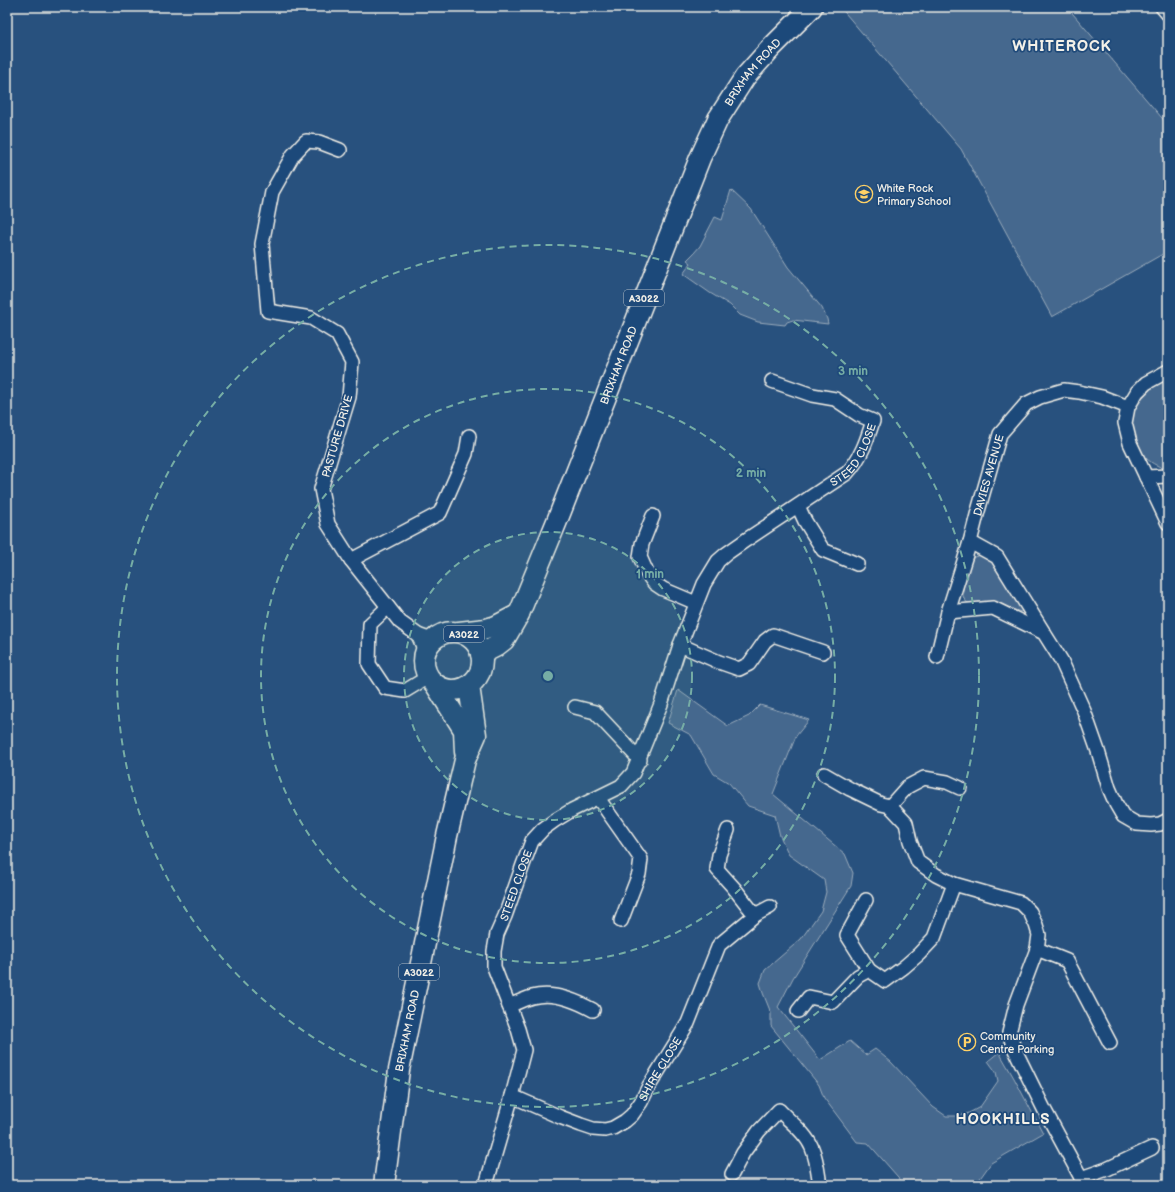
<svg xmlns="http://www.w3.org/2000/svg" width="1175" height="1192" viewBox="0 0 1175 1192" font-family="'Balsamiq Sans',sans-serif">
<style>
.green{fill:#45688e;stroke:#9cacbb}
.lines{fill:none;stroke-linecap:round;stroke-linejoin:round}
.street-casing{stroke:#f4f1e8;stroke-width:16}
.primary-casing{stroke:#f4f1e8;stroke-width:23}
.street{stroke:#1f4a7a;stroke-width:13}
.primary{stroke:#1f4a7a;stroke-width:20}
.ring{fill:none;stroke:#76ada5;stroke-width:2;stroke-dasharray:7 5}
.labels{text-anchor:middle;stroke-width:3.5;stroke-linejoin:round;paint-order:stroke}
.shield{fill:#1f4a7a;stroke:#b4bfc7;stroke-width:1}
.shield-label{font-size:10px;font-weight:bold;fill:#f4f1e8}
.street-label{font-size:11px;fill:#f4f1e8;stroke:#1f4a7a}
.poi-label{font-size:11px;fill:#f4f1e8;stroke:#1f4a7a;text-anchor:start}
.district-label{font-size:15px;font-weight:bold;letter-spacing:1px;fill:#f4f1e8;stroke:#1f4a7a}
.centre{fill:#76ada5;stroke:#1f4a7a;stroke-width:2}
.ring-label{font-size:12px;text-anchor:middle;font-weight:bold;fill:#76ada5;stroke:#1f4a7a;stroke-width:3.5;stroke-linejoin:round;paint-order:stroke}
</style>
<rect width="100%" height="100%" fill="#28517e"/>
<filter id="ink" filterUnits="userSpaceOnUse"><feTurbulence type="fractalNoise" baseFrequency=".025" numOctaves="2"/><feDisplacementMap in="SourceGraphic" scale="8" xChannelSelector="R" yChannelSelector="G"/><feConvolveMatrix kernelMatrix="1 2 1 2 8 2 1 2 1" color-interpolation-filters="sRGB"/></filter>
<g filter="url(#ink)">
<g class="green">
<polygon points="840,7 1067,7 1168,125 1168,251 1052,317 961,149"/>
<polygon points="731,190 751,209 788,267 822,308 827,319 828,324 793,320 787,322 785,325 758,322 740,315 730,305 710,293 683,274 691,263 687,260 694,253 700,246 715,217 722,220"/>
<path d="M1168,379V470C1160,467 1152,464 1146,458C1120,433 1132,386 1168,379Z"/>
<path d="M981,555L989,560L998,568L1023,609L1021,612C1012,610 1004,604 994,602C988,601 980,604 973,604C953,603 968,572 971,561L974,557Z"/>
<polygon points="678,690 728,726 749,716 760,705 809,720 796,736 773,794 845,854 853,873 851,886 793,978 778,1007 820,1060 850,1041 866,1055 875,1049 891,1062 933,1107 946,1116 958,1116 969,1113 980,1107 998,1081 996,1072 988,1061 999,1052 1014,1078 1043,1133 991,1163 976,1184 977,1185 905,1185 868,1143 857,1142 824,1098 819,1085 771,1026 771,1013 763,993 760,983 765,970 801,939 821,911 826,892 824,880 789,855 780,836 775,815 748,806 729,783 714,774 691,735 668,723"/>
</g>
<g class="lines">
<defs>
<g id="street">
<polyline points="1162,7 1168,14"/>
<polyline points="340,150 319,142 306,141 293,155 272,192 262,244 268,311 311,318 337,334 352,362 349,397 321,489 328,524 351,560 400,622 418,635 432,640"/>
<polyline points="1168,371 1146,383 1137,392 1128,407 1125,423 1130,443 1168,523"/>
<polyline points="1146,477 1168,476"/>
<polyline points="798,506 805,521 823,550 857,564"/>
<polyline points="653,516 642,544 640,557 648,575 654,583 663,589 696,603"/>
<polyline points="970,542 997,557 1044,633"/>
<polyline points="351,560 440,513 466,454 469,436"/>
<polyline points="388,607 370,624 369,664 385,688 405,691 428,677"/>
<polyline points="948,612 993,608 1044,633 1061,660 1084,711 1098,751 1109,788 1116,804 1123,816 1137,824 1151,825 1160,824 1168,820"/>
<polyline points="418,635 425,651"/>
<polyline points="680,645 719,662 739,669 749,664 765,641 773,635 823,652"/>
<path id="s1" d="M937,657L948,612L970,542L978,511L1000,434L1026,404L1040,397L1064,390L1079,392L1102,397L1128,407"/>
<polyline points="575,707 595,712 640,760"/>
<polyline points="824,774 850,789 881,804 890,806 906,823 910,841 918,862 936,875 954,884 1021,903 1030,912 1036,925 1039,935 1037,949 1016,1005 1009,1033 1014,1048 1044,1109 1085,1185"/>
<polyline points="598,798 641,859 639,874 621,921"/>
<polyline points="890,806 907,787 924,778 947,782 960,788"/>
<polyline points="866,900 847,935 869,970"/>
<polyline points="755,915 770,907"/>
<polyline points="1037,949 1067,961 1110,1043"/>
<path d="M509,1006C516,1003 524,999 532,997C553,991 575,1000 593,1010"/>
<polyline points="798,1011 809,997 833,1002 858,976 869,970 885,981 904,967 919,954 934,938 954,884"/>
<path id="s2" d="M512,1096L560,1117L581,1125L593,1129L605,1130L613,1128L625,1121L632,1115L641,1102L649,1086L688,1023L719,945L755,915L734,888L717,869L719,855L728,830"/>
<path d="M732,1174L743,1153L759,1131L779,1110C790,1122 806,1133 812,1148C817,1160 818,1173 820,1185"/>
<polyline points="1081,1178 1107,1169 1152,1148"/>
<path id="s3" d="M486,1185L512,1096L524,1050L518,1029L494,967V951L497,934L505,916L523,865L532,841L543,829L554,821L572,810L621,786L633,773L661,704L680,645L704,584L718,561L726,554L746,540L847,473C861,458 867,440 873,421L859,415L835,399L812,395L772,381"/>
</g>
<g id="primary">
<circle cx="453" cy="661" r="29"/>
<polyline points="459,632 486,629 496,626 519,614"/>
<path id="s4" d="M481,654L495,647L504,640L519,614L557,521L700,158L718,119L745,77L771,48L812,7"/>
<polyline points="435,684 464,730 465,752"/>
<path id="s5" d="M384,1185L399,1070L421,963L447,836L465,760L476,735L469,686"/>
</g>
</defs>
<use href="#street" class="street-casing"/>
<use href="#primary" class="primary-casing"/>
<use href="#street" class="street"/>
<use href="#primary" class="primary"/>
</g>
</g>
<circle cx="548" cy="676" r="144" fill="#76ada5" fill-opacity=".12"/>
<g class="ring">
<circle cx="548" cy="676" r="144"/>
<circle cx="548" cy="676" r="287"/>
<circle cx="548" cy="676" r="431"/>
</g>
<defs>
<symbol id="school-ring" viewBox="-11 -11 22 22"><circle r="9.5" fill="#1f4a7a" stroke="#ffd166" stroke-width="1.5"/><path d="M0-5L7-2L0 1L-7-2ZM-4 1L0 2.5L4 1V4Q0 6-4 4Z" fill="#ffd166"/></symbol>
<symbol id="parking-ring" viewBox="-11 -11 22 22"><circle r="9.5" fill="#1f4a7a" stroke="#ffd166" stroke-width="1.5"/><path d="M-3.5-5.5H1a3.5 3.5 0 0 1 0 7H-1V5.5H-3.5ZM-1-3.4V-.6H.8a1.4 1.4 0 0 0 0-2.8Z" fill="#ffd166"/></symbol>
</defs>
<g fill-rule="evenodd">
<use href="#school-ring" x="854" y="184" width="20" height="20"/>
<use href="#parking-ring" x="957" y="1032" width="20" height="20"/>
</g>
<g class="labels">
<g class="shield">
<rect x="624" y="290" width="40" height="16" rx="3"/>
<rect x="444" y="626" width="40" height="16" rx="3"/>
<rect x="399" y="964" width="40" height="16" rx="3"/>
</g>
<g class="shield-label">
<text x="644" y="302">A3022</text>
<text x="464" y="638">A3022</text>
<text x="419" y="976">A3022</text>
</g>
<g class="street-label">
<text dy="4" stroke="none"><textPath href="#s4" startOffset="649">BRIXHAM ROAD</textPath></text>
<text dy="4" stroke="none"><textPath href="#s4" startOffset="325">BRIXHAM ROAD</textPath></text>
<text transform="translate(337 436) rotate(-74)" y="4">PASTURE DRIVE</text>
<text dy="4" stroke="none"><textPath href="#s3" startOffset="888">STEED CLOSE</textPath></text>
<text dy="4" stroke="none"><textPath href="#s1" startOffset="189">DAVIES AVENUE</textPath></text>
<text dy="4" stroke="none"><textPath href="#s3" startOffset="314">STEED CLOSE</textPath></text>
<text dy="4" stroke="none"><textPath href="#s5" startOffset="156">BRIXHAM ROAD</textPath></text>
<text dy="4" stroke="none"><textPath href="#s2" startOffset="185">SHIRE CLOSE</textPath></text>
</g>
<g class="poi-label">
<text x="877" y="192">White Rock<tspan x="877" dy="13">Primary School</tspan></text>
<text x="980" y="1040">Community<tspan x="980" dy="13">Centre Parking</tspan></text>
</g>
<g class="district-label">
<text x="1062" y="51">WHITEROCK</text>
<text x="1003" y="1124">HOOKHILLS</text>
</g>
</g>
<circle cx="548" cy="676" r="6" class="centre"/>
<g class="ring-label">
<text x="853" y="375">3 min</text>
<text x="751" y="477">2 min</text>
<text x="650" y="578">1 min</text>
</g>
<rect width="1175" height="1192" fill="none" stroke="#1f4a7a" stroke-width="24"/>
<rect x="12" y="12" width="1151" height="1168" fill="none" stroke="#f4f1e8" stroke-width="1.5" filter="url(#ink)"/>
</svg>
